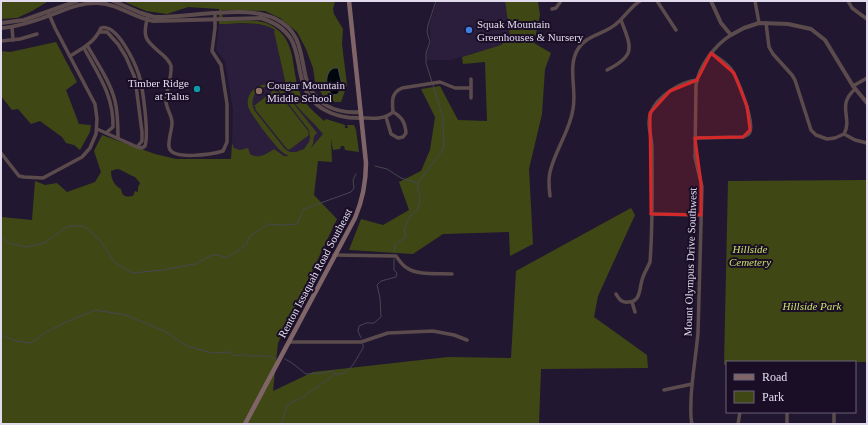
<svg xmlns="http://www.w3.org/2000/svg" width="868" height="425" viewBox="0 0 868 425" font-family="'Times New Roman',serif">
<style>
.built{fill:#2b1d3c}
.green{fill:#3f4814;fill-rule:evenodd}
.water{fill:#00080e;stroke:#444751}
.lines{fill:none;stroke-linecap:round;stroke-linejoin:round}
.stream{stroke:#444751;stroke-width:1}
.minor{stroke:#5c4b4c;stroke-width:3.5}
.tertiary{stroke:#5c4b4c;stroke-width:4}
.secondary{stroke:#7f6567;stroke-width:4.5}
.marked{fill:#d62828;fill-opacity:0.2;stroke:#d62828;stroke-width:3;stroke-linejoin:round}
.shop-dot{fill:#3f7fe0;stroke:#190e26;stroke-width:1.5}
.culture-dot{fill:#0f9aa8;stroke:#190e26;stroke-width:1.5}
.education-dot{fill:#8d6e63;stroke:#190e26;stroke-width:1.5}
.labels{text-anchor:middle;stroke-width:4;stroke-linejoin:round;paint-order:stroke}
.poi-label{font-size:11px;fill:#e2dbed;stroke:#190e26;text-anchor:start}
.park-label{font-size:11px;font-style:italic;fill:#cbe268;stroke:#190e26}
.street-label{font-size:11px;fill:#e2dbed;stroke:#190e26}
</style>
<rect width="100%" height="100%" fill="#221730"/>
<g class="built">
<polygon points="437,1 505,1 510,36 501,45 451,60 427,60 427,53 431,43 429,25"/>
<polygon points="219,24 256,24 268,25 275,30 274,32 288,94 291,99 323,134 311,149 303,155 284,156 274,149 264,156 255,157 234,148 232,143 233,110 225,61 216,50"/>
</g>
<g class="green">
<polygon points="1,1 60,1 59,2 47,2 32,11 17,18 1,19"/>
<path d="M122,1H335L333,9L334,14L343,29L342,44L347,85L341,102H330L323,96L315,82L313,68L306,49L297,32L280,18L265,11L222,10L223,21C236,21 253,19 266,23C303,38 287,76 305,102C310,109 318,115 324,121L326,119L345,125V128H348L347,125H354L356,130L359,152L345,150L344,146H341L340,149L333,150L331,139L332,162L318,161L314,195L337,219L278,343L273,391L313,372L448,357L511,358L516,271L631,208L635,215L598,296L594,317L647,355L648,368L541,369L539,424H1V217L32,220L35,181L45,185L57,183L67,192L95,182L101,172L94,151L102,135L155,154L176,159H231L232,143L234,148L240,150L248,148L250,154C259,159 265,155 274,149L284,156H289C287,155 283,153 281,151C274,145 250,114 248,106C245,87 268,78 282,89L317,133L314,136L313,144L310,149L323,134C312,120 297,109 288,94L274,32L275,30C259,20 237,24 219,24V9L188,7L167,14L146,11ZM327,75L340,80L342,85L336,95L331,94L327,83ZM264,87H272L278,90L309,130L310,137L309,142L304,149L296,152H290L285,149L254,110C250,100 254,91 264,87ZM117,169C124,170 128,175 135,177L140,183L138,187V192L135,191L133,196C126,197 122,197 121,189C114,185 111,179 111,171Z"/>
<polygon points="505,1 538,1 540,15 534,43 551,53 545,69 542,114 529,169 533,244 510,256 509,232 443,234 413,254 349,250 361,219 383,225 409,210 399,182 421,171 430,150 435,117 421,89 440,86 458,120 487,121 485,62 463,64 462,57 501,45 510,36"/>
<polygon points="56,42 77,82 66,90 79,124 91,125 90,132 80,150 74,145 66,143 62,137 40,121 31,124 18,109 12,110 1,96 1,51 10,52"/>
<polygon points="274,90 276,92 277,91 309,132 308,133 309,135 289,150 288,149 287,149 255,109 256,108 254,106"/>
<polygon points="867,180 867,362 727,362 727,364 724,365 728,181"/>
</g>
<path class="water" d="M334,68H338L342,85L338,94L333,95C325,89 324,72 334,68Z"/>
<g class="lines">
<g class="stream">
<polyline points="375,166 387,169 401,178 417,183"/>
<polyline points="1,236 9,243 26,247 44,243 68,226 84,226 100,240 114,262 132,273 163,270 195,264 212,255 218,255 227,258 247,244 249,237 268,224 282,225 297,224 304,209 351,192 354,188 353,180 356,174"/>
<path d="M394,252L395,245L406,237L404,229L410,216C415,214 414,213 417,209C424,200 417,193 418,183L444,148L443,117L426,63V53L430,42L427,32L428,25L436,1"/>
<path d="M1,335L16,341L31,343L45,333L64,323L95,310L126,315L164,331L187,346L212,353L228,352L235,356C246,353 245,356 254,356C263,356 267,355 276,359"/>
<polyline points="361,338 358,331 359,326 366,323 374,323 381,317 380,298 377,285 381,281 396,277 397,273 394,270 394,259"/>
<polyline points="285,359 292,363 306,374 323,373 333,371 335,374"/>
<path d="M281,424L287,405L303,397L335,374C350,376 356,359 363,348V344"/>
</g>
<g class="minor">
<polyline points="657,1 676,30"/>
<polyline points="755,1 759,23"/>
<polyline points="848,1 852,8 867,19"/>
<polyline points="552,9 556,8 561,1"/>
<path d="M148,16C141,40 147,41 164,56C167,59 170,62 171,66C172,76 167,89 166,99C165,108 172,114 172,123C172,130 168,139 169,147C171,161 213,154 223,151L227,142V104L221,65L212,51L215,28V14"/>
<path d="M766,23L769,47L773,54L792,75L795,80L811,130L816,135L827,139L835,138L844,134C853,118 836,106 855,89"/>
<polyline points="12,27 13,40"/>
<polyline points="99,32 107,32 118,44 126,57 135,78 142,132 142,141 137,147"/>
<polyline points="1,41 20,39 37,34"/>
<path d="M87,45C97,63 110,81 115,101C118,113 118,126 118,138"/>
<path d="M84,48C98,74 114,96 113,127L106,133"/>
<path d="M70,56C82,49 95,42 101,28C117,23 135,63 139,75C143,88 149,134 145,146L142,148L137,147L97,129"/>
<path d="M607,70C637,55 631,47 621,20"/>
<polyline points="471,79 471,98"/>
<polyline points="853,86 867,78"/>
<path d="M386,117L391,134L398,138L403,137L406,133C405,122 402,117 393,112"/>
<path d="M362,118C372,118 384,120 393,112C392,101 391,93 402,88L440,82L455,88H471"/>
<polyline points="844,134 855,140 867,143"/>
<path d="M695,138L743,137C746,136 749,135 750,132C754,120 738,79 731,69C726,62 718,58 711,53"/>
<polyline points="1,153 19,176 24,177 43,178 82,157 90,148 96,134 97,119 95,104 55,28 48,12"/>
<path d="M550,196C549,188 548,180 550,172C555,150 570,131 573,109C577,90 567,66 578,49C586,35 605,34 616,24C625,17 630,7 640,1"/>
<polyline points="651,214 701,215"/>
<path d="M334,255L394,256H396C399,260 402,265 407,268C419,276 438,273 452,274"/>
<path d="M616,294C619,299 621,303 628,302C642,302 639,286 643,277C645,271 648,267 650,262C653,224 652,186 652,148C652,137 646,123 651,112C658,96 680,82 697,80"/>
<polyline points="632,302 635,312"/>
<polyline points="289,342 361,342 388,333 433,331 454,335 467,340"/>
<polyline points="664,390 692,384"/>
<path d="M692,424C690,416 691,407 691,399C692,377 696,355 698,333L702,187L695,157L696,85C699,66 715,45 731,35"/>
<polyline points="738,424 740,412"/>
<polyline points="787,424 787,412"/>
<polyline points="834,424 834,412"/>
</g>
<g class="tertiary">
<path d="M113,1L141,13L154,17C188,18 247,4 276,19C302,32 300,54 306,78C314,105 336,114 361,112"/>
<polyline points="711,1 721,23 731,35 744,28 759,23 788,24 811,29 825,40 853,86 867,103"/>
<polyline points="1,23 24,20 77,1"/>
<path d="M1,28C18,27 35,21 51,15C67,9 82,2 98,3C119,4 134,18 153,21L261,18C273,22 283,27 291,39C298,51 298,66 302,80C309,108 335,119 362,118"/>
</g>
<path class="secondary" d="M245,424L355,218C363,199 366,182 366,163L349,1"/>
</g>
<path class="marked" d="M711,53L734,73L747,106L750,130L743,137L695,138L701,183V215L651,214L650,113L670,91L697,80Z"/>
<circle class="shop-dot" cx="469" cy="30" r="4"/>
<circle class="culture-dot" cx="197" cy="89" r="4"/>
<circle class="education-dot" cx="259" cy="91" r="4"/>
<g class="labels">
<g class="poi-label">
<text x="477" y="28">Squak Mountain<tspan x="477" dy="13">Greenhouses &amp; Nursery</tspan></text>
<text x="189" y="87" text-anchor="end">Timber Ridge<tspan x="189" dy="13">at Talus</tspan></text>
<text x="267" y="89">Cougar Mountain<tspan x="267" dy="13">Middle School</tspan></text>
</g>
<g class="park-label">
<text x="750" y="253">Hillside<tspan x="750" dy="13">Cemetery</tspan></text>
<text x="812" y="310">Hillside Park</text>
</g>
<g class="street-label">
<text transform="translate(690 262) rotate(-88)" y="4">Mount Olympus Drive Southwest</text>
<text transform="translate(315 273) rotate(-62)" y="4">Renton Issaquah Road Southeast</text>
</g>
</g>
<rect width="868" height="425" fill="none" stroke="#e2dbed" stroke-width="4"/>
<rect x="726" y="361" width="130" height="52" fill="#190e26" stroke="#696076"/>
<rect x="734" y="374" width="20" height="6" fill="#7f6567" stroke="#696076"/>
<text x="762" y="381" font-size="12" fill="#e2dbed">Road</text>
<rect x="734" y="391" width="20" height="12" fill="#3f4814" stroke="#696076"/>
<text x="762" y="401" font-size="12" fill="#e2dbed">Park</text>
</svg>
